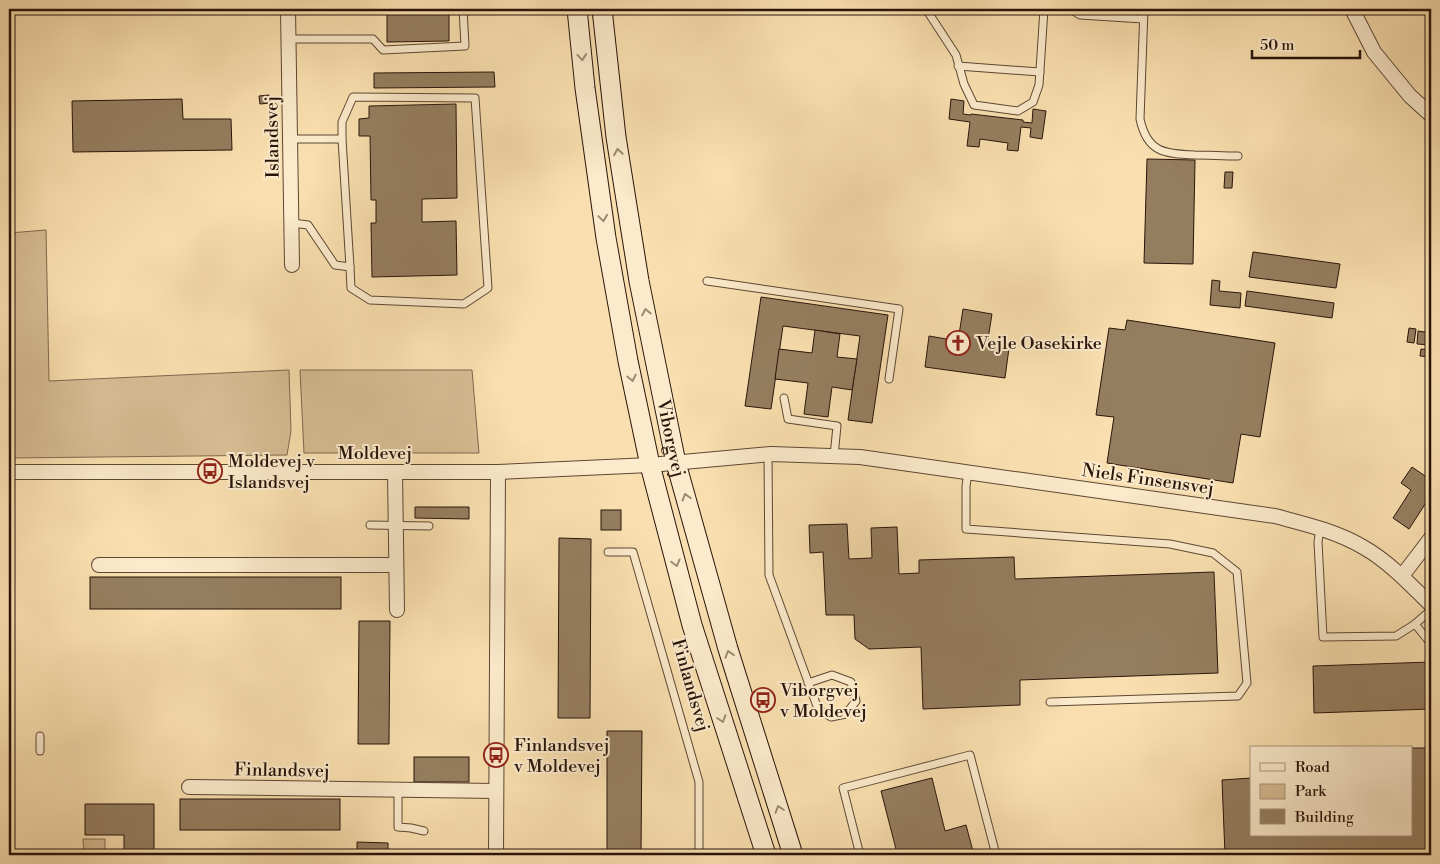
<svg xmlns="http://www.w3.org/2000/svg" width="1440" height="864" viewBox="0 0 1440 864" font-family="'Libre Bodoni',serif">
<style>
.green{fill:#d6bc93;stroke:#80684e}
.building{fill:#957e60;stroke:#29140a}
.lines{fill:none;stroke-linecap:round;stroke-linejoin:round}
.lane-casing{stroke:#5d4733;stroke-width:9}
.street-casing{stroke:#5d4733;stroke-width:16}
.secondary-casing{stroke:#29140a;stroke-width:21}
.lane{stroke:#fbeacb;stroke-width:7}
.street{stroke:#fbeacb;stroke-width:14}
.secondary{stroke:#fbeacb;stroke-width:19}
.oneway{stroke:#9c8a74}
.labels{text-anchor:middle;stroke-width:4;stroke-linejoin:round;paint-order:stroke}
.street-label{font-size:18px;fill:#29140a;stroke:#fbeacb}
.poi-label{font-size:18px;fill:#29140a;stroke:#fbeacb;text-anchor:start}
</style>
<rect width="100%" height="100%" fill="#f9dfaf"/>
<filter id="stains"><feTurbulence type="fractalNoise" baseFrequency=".004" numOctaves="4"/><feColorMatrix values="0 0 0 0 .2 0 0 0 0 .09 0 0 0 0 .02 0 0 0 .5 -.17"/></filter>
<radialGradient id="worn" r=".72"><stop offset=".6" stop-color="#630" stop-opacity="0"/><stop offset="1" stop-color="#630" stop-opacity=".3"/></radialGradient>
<g class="green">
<polygon points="46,230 49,381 289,370 291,431 287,455 9,458 9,233"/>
<polygon points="300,370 472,370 479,453 304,453"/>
<polygon points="83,839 105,839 105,852 103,855 84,855"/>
</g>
<g class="building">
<polygon points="387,9 449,9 449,41 387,42"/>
<polygon points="494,72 495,87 374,88 374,73"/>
<polygon points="269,95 270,103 260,104 259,96"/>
<polygon points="182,99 183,119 231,119 232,150 73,152 72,101"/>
<polygon points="951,99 964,101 963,114 971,115 971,114 1023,120 1023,122 1032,123 1033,109 1046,111 1042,139 1030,137 1031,128 1021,127 1018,151 1007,150 1008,143 980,139 979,147 967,146 970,122 949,119"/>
<polygon points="456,104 457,198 422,199 422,222 456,221 457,275 372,277 371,223 376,223 376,200 371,200 370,136 359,136 359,119 369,118 369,106"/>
<polygon points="1147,159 1195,160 1193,264 1144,263"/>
<polygon points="1225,172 1233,172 1232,188 1224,188"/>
<polygon points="1253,252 1340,264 1336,288 1249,277"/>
<polygon points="1212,280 1220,281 1219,291 1241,293 1240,308 1210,305"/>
<polygon points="1247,291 1334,303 1332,318 1245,306"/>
<polygon points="761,297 888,315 872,423 848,420 860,336 783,326 771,409 745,406"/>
<polygon points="963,309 992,314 987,345 1009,348 1005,378 925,367 929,336 958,341"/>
<polygon points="1127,320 1275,343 1260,437 1241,434 1233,483 1107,463 1114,417 1096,415 1109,328 1125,330"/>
<polygon points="1409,328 1416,329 1414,343 1407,342"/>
<polygon points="815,330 840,334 837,357 857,359 852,390 832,387 828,417 804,414 808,383 775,379 779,349 812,353"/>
<polygon points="1418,331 1431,333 1431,345 1417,344"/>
<polygon points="1421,349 1431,350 1431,357 1420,356"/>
<polygon points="1412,467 1431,480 1431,495 1409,529 1393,518 1411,490 1401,483"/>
<polygon points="415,507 469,507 469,519 415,518"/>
<rect x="601" y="510" width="20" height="20"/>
<polygon points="847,524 849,559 872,558 871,528 897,527 899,574 919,573 919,560 1014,557 1015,579 1214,572 1218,673 1020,680 1020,705 923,709 921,647 869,649 855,639 854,615 826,615 823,552 810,553 809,525"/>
<polygon points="559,538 591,539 590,718 558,718"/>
<rect x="90" y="577" width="251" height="32"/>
<polygon points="359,621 390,621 389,744 358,744"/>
<polygon points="1431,662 1431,709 1314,713 1313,666"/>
<polygon points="607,731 642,731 641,855 607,855"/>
<polygon points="1411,748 1431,748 1431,855 1225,855 1222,780 1251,778 1251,835 1411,835"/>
<rect x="414" y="757" width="55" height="25"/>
<polygon points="932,778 945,831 966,825 974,855 877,855 877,854 896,849 881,791"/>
<rect x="180" y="799" width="160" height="31"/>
<polygon points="85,804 154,804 154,855 124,855 124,835 85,835"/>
<polygon points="357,842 388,843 388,855 357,855"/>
</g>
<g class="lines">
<defs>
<g id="lane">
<polyline points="926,9 956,55 964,84 974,105 1018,111 1033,102 1039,85 1044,9"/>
<polyline points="1070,9 1080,15 1143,19"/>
<path d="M1144,9L1140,119C1147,152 1164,154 1195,155C1209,155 1223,156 1238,156"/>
<polyline points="289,39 373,39 383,50 465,46 463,9"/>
<polyline points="958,66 1040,72"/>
<polyline points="291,139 342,139 342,122 353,97 475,98 488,288 464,304 370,300 351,288 350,267 335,265 308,225 292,223"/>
<polyline points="342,139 350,267"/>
<polyline points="707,281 899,309 889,379"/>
<polyline points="784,398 788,419 837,426 834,456"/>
<polyline points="768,454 769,575 818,709 831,717 846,714 856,701 851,682 832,675 808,683"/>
<polyline points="968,472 966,486 966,529 1170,544 1213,553 1237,572 1247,683 1238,696 1050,702"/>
<polyline points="370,525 429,526"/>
<polyline points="1320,528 1318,542 1323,637 1396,636 1415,624"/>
<polyline points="608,552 633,552 699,782 699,855"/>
<polyline points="1431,610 1415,624 1431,644"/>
<polyline points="40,736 40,751"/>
<polyline points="398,790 398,827 411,828 424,831"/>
<polyline points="860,855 843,788 970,755 996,855"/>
</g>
<g id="street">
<polyline points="288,9 292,265"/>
<polyline points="1352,9 1374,52 1410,96 1431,115"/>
<path d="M9,472H498L650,465L771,454L860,457L1275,516C1305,524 1336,531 1363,547C1388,561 1411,585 1431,605"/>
<polyline points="395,472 397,610"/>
<polyline points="99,565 396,565"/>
<polyline points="1402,576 1431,538"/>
<polyline points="189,787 496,791"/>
<polyline points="496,855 498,472"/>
</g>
<g id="secondary">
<polyline points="577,9 585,88 606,238 628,361 650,465 692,625 766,855"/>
<path id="s1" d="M602,9L616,137L639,281L676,463L728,649L793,855"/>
</g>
</defs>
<use href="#lane" class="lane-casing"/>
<use href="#street" class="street-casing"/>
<use href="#secondary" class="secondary-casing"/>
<use href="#lane" class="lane"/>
<use href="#street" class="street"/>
<use href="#secondary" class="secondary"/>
</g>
<defs><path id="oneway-chevron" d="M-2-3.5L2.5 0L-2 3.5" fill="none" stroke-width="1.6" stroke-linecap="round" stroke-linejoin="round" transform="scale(1.25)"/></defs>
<g class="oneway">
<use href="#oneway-chevron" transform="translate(582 57) rotate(85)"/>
<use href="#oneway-chevron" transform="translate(618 152) rotate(-99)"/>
<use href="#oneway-chevron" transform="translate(603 218) rotate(82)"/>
<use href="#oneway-chevron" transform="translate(646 312) rotate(-101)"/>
<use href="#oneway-chevron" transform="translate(632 378) rotate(78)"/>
<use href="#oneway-chevron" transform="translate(686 497) rotate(-106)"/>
<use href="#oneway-chevron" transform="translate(676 563) rotate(75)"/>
<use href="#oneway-chevron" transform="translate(729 654) rotate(-107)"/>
<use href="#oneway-chevron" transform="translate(722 719) rotate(72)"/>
<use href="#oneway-chevron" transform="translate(779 809) rotate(-108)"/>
</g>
<defs>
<symbol id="church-ring" viewBox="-11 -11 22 22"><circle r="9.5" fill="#fbeacb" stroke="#8f2418" stroke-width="1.5"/><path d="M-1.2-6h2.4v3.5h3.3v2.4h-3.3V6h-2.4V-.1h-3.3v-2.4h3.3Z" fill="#8f2418"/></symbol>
<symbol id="bus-ring" viewBox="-11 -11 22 22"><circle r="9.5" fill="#fbeacb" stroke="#8f2418" stroke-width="1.5"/><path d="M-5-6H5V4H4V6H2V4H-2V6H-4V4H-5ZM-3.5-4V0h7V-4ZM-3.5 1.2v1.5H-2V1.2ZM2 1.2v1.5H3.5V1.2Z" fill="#8f2418"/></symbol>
</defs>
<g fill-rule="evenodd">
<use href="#church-ring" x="944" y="329" width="28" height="28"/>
<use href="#bus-ring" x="196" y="457" width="28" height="28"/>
<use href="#bus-ring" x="749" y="686" width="28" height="28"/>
<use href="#bus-ring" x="482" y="741" width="28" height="28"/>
</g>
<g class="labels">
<g class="street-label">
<text transform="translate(272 137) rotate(-91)" y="6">Islandsvej</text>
<text dy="6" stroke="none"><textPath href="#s1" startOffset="435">Viborgvej</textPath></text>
<text x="375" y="459">Moldevej</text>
<text transform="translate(1148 479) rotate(8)" y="6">Niels Finsensvej</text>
<text transform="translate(691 685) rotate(74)" y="6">Finlandsvej</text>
<text transform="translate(282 770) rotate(1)" y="6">Finlandsvej</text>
</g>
<g class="poi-label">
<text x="976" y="349">Vejle Oasekirke</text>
<text x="228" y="467">Moldevej v<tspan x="228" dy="21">Islandsvej</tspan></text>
<text x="780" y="696">Viborgvej<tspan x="780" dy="21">v Moldevej</tspan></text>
<text x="514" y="751">Finlandsvej<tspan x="514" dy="21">v Moldevej</tspan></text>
</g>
</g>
<rect width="1440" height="864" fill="none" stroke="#f9dfaf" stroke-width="30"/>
<rect x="10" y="10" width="1420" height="844" fill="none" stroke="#29140a" stroke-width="2.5"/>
<rect x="15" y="15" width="1410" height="834" fill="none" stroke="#29140a"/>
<rect x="1250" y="746" width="162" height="90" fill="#fbeacb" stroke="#a7947e"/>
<rect x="1260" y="763" width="25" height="8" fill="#fbeacb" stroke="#a7947e"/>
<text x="1295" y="772" font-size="15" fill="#29140a">Road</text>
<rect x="1260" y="784" width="25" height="15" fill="#d6bc93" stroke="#a7947e"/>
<text x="1295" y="796" font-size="15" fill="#29140a">Park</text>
<rect x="1260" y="809" width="25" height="15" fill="#957e60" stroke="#a7947e"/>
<text x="1295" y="822" font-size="15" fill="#29140a">Building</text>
<path d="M1252 50v8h108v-8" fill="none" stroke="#29140a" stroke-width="2.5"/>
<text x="1260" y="50" font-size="15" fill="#29140a" stroke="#fbeacb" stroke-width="4" paint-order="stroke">50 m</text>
<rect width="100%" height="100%" filter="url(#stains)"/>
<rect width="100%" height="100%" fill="url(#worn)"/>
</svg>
